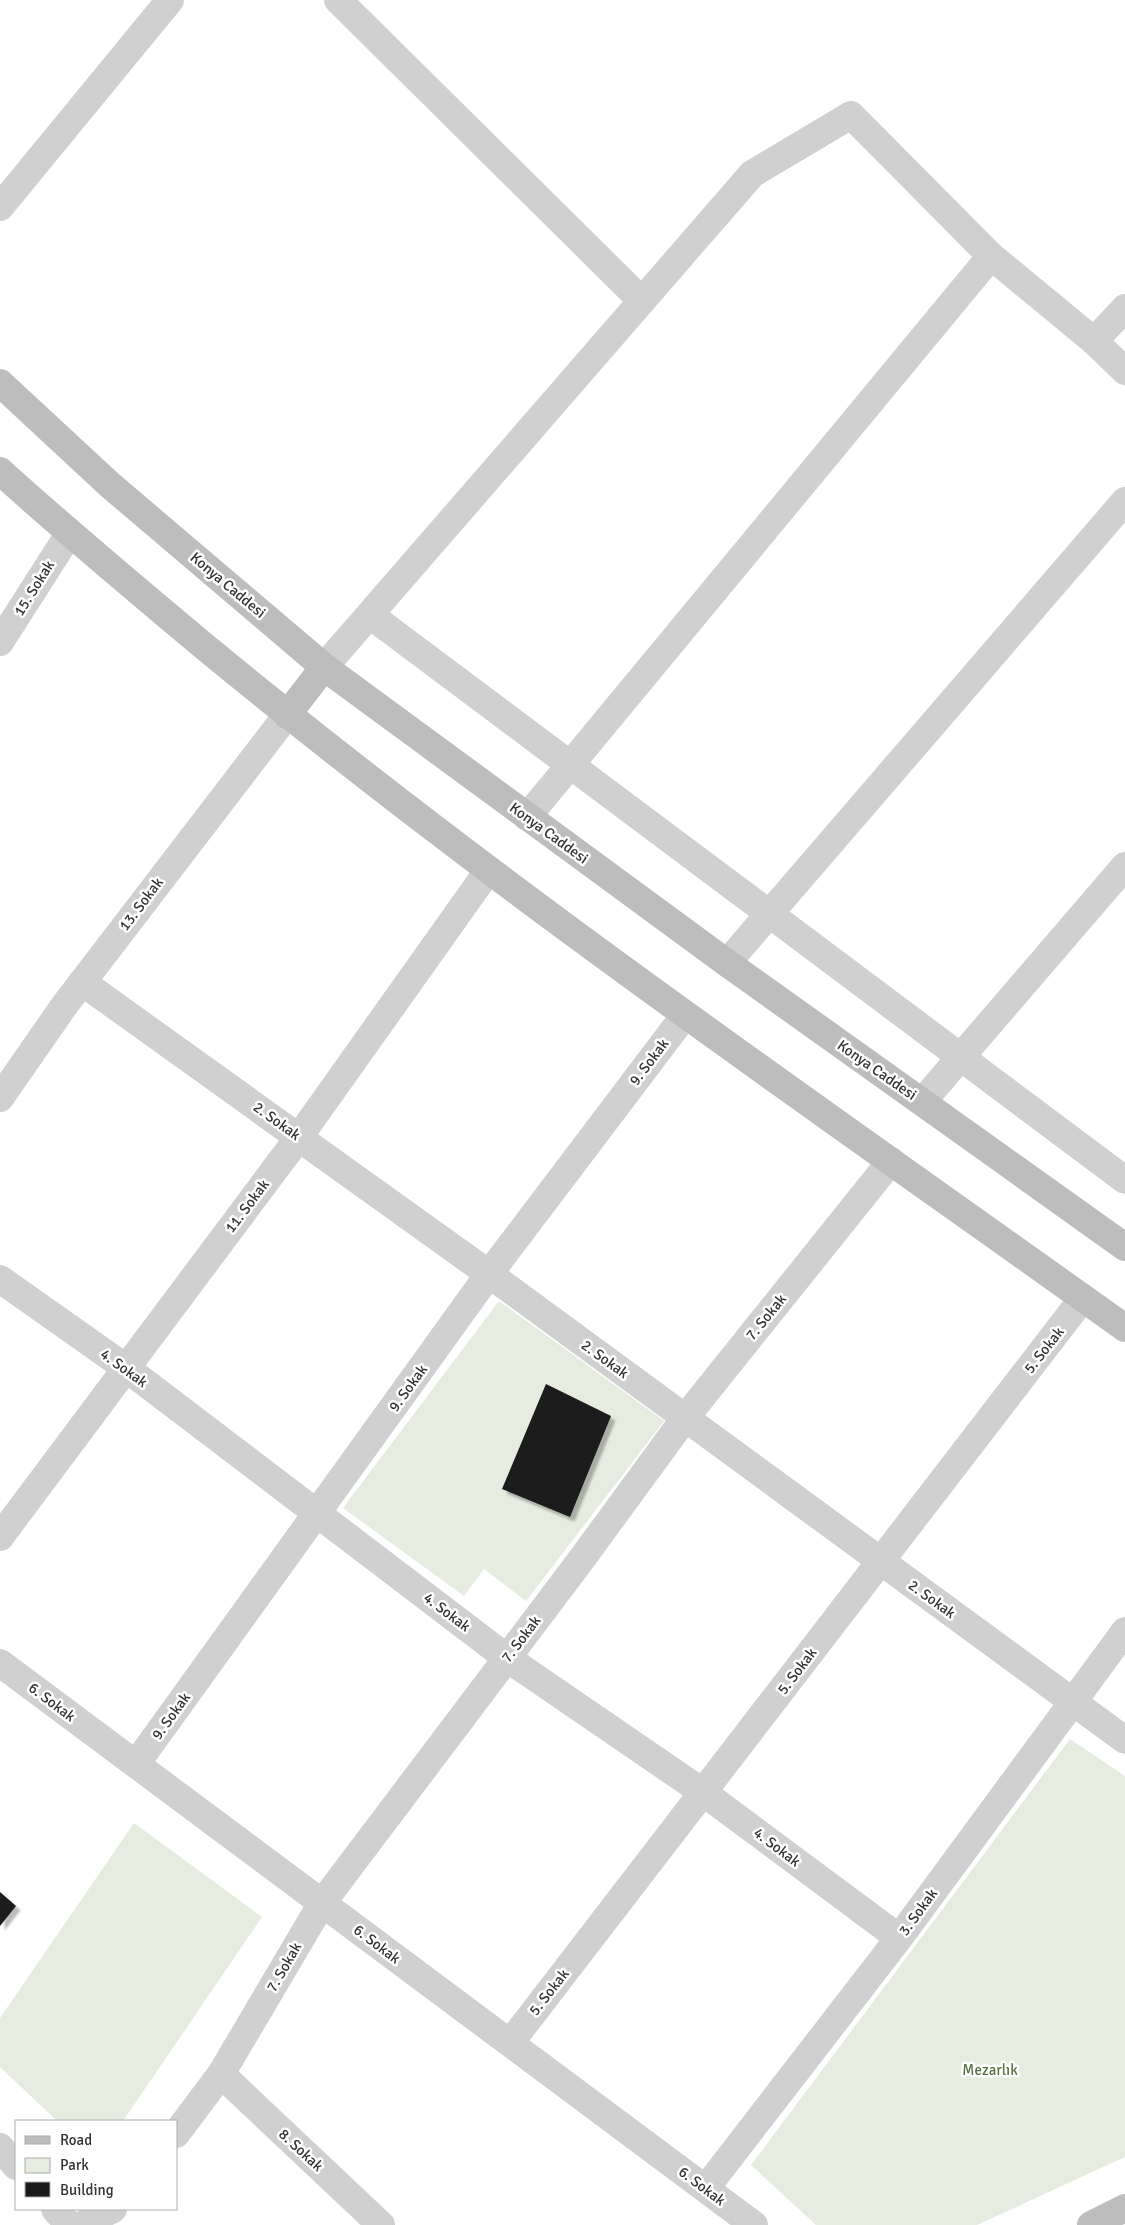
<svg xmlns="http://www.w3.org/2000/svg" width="1125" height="2225" viewBox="0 0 1125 2225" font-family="Signika,sans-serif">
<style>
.green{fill:#e6ecdf}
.building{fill:#1a1a1a;filter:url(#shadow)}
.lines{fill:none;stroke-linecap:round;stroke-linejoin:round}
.street{stroke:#d0d0d0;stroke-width:28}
.secondary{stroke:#bdbdbd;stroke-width:28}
.labels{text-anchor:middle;stroke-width:5;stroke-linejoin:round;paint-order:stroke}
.street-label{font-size:15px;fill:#333;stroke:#fff}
.park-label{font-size:15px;fill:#56703f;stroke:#fff}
</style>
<defs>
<filter id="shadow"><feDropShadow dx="4.5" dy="4.5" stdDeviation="1" flood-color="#0004"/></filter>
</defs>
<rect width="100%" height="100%" fill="#fff"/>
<g class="green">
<polygon points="499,1301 664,1421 526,1601 484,1569 464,1596 343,1508"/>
<polygon points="1070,1739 1125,1776 1125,2157 977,2225 816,2225 751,2165"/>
<polygon points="134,1823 262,1917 123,2121 57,2121 0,2067 0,2018"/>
</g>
<g class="building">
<polygon points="546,1384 611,1416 570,1517 502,1489"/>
<polygon points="0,1892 16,1906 0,1926"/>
</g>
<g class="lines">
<g class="street">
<polyline points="338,0 642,301"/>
<polyline points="0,207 170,0"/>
<polyline points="1094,341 1125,308"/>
<polyline points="370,615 1125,1180"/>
<polyline points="0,642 69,534"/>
<polyline points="324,667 752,174 851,115 991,256 1094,341 1125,371"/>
<polyline points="527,817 991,256"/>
<polyline points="727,963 1125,501"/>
<polyline points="82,982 489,1274 1125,1740"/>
<polyline points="0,1098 64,1006 287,715"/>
<polyline points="922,1102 1125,866"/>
<polyline points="0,1279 126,1368 507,1658 704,1793 899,1938"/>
<polyline points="0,1537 299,1137 488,871"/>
<polyline points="0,1663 754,2225"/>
<polyline points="136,1764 489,1274 685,1015"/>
<polyline points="510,2043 1083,1298"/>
<polyline points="221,2074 381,2225"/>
<polyline points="176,2134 221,2074 322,1903 581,1560 685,1418 891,1161"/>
<polyline points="0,2147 16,2166"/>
<polyline points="706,2188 899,1938 1125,1631"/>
<polyline points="55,2209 69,2225"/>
<polyline points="82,2225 113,2209"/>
</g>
<g class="secondary">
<polyline points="0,383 110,485 324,667 727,963 1125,1247"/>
<path d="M0,471C65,530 132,586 199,642C495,887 813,1105 1125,1328"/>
<polyline points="287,715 324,667"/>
<polyline points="1091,2225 1125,2208"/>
</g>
</g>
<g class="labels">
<g class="street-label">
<text transform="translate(228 585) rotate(40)" y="5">Konya Caddesi</text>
<text transform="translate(34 588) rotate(-58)" y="5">15. Sokak</text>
<text transform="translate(549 833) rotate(36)" y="5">Konya Caddesi</text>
<text transform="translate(141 904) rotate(-53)" y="5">13. Sokak</text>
<text transform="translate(649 1062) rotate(-53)" y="5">9. Sokak</text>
<text transform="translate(877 1070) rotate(35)" y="5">Konya Caddesi</text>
<text transform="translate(277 1121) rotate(36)" y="5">2. Sokak</text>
<text transform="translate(247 1206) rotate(-53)" y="5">11. Sokak</text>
<text transform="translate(766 1317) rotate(-51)" y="5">7. Sokak</text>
<text transform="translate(1044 1350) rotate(-52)" y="5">5. Sokak</text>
<text transform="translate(605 1359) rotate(36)" y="5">2. Sokak</text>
<text transform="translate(124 1368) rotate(36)" y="5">4. Sokak</text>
<text transform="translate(408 1388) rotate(-54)" y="5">9. Sokak</text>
<text transform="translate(932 1599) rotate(36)" y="5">2. Sokak</text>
<text transform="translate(447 1612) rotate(37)" y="5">4. Sokak</text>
<text transform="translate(521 1639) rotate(-53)" y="5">7. Sokak</text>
<text transform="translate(797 1671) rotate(-53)" y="5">5. Sokak</text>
<text transform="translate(52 1702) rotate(37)" y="5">6. Sokak</text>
<text transform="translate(171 1716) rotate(-54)" y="5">9. Sokak</text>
<text transform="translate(777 1847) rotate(37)" y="5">4. Sokak</text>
<text transform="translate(918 1912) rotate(-54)" y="5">3. Sokak</text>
<text transform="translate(377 1944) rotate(37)" y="5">6. Sokak</text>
<text transform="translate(284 1967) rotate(-60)" y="5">7. Sokak</text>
<text transform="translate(549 1992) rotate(-52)" y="5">5. Sokak</text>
<text transform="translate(301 2150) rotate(43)" y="5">8. Sokak</text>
<text transform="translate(702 2186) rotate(37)" y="5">6. Sokak</text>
</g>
<g class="park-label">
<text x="990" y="2075">Mezarlık</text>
</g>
</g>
<rect x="15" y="2120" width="162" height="90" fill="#ffffff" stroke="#adadad"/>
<rect x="25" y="2136" width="25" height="8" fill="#bdbdbd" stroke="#adadad"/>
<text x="60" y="2145" font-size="15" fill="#333333">Road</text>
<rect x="25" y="2158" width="25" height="15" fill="#e6ecdf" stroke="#adadad"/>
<text x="60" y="2170" font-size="15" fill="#333333">Park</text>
<rect x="25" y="2182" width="25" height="15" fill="#1a1a1a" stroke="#adadad"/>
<text x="60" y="2195" font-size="15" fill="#333333">Building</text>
</svg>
